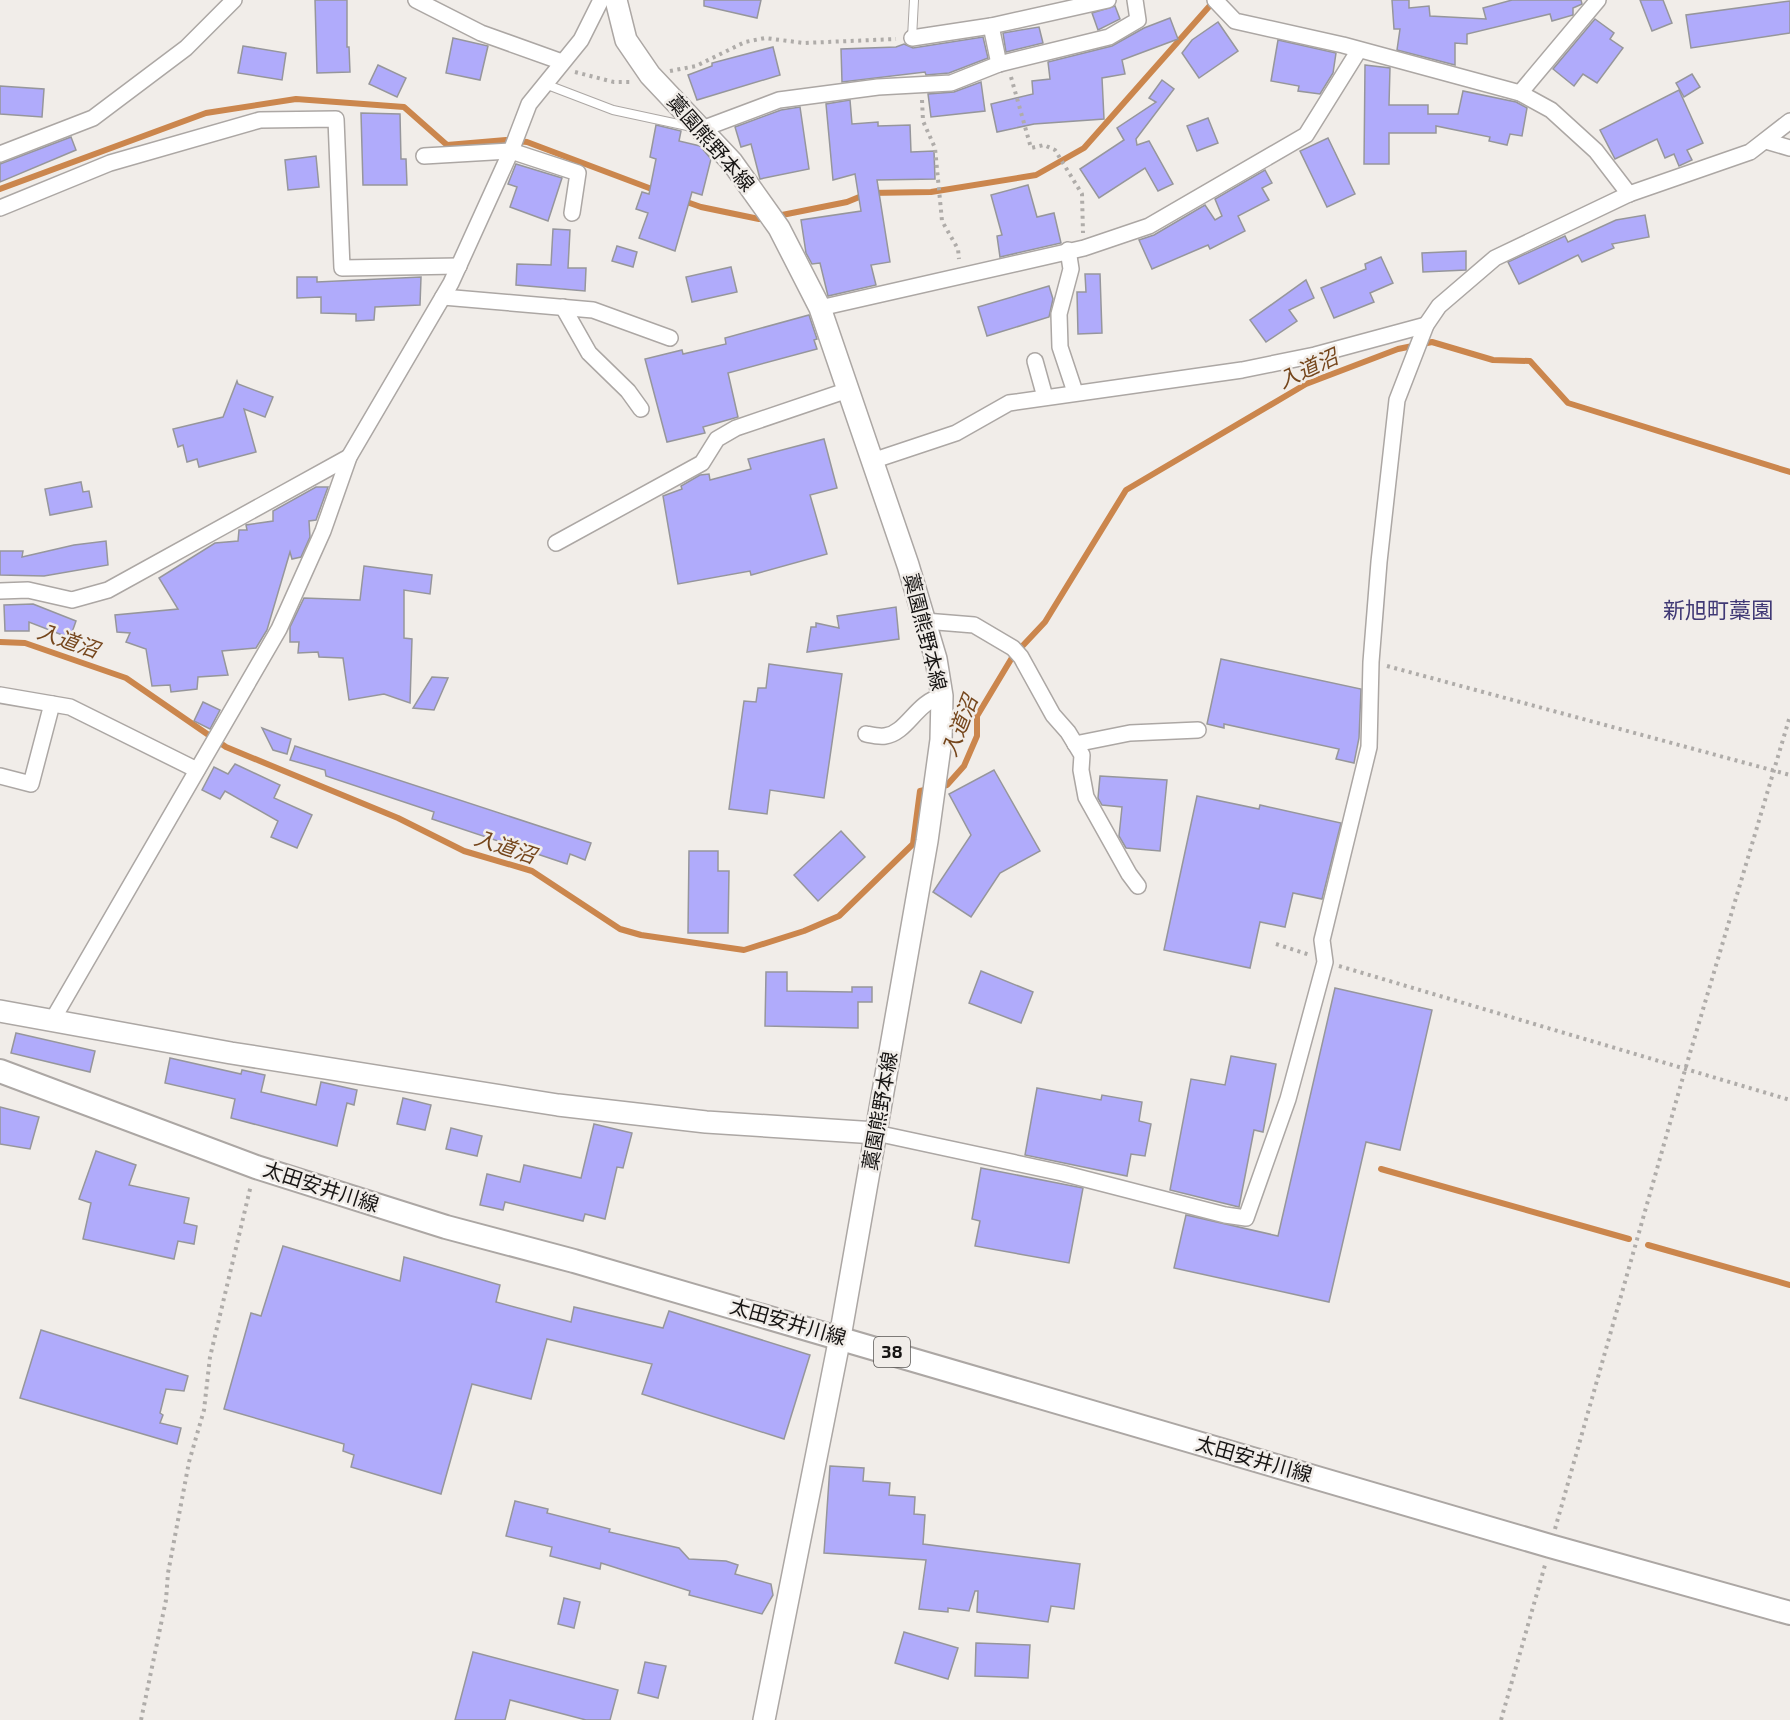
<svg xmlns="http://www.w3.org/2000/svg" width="1790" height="1720" viewBox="0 0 1790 1720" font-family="'Exo 2','Noto Sans JP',sans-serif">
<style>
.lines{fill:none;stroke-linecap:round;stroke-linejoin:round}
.stream{stroke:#cb864d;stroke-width:6}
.building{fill:#b0abfb;stroke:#96969b;stroke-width:1.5}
.lane-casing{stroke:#aca7a4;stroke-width:10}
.street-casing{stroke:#aca7a4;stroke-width:18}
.secondary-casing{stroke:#aca7a4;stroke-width:24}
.primary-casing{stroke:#aca7a4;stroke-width:26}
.path{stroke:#afaca9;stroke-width:4;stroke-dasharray:3 4.5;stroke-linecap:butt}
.lane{stroke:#fff;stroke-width:8}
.street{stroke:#fff;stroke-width:15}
.secondary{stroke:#fff;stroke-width:21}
.primary{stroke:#fff;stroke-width:22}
.labels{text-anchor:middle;stroke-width:5;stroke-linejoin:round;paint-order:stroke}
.shield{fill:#f1ede9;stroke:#585553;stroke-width:1.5}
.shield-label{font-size:18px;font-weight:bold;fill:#161413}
.street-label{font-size:20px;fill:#161413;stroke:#f1ede9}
.water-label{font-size:21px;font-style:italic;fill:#75461c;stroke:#f1ede9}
.quarter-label{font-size:22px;fill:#403975;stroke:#f1ede9}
</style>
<rect width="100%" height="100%" fill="#f1ede9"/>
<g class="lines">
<g class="stream">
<polyline points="0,189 206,113 296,99 404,107 447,145 506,140 527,142 657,191"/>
<polyline points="684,201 701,207 759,219 767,218"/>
<polyline points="777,216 847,202 869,193 931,192 1036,175 1084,148 1214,1"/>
<polyline points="0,642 25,643 126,678 226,747 398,818 464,851 532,871 620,929 641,935 744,950 804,931 839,916 913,844 920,791 947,785 964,766 977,736 977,716 1013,656 1045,622 1126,490 1306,384 1398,349 1432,342 1493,360 1530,361 1568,403 1790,472"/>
<polyline points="1381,1169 1629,1239"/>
<polyline points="1648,1245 1790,1285"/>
</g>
</g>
<g class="building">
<polygon points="315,0 347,0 347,47 349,47 350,72 317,73"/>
<polygon points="704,0 761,0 757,18 704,6"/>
<polygon points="1392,0 1409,0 1409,8 1429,6 1430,16 1486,19 1483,8 1512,0 1581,0 1582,4 1573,8 1573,15 1552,21 1550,14 1467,34 1467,44 1455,43 1455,65 1397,50 1400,29 1394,29"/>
<polygon points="1640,0 1663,0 1672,23 1652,31"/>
<polygon points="1790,1 1790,33 1691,48 1686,15"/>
<polygon points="1115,6 1120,19 1098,30 1092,13"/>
<polygon points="1170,18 1178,39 1122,60 1125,74 1102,78 1104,119 1034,124 997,132 991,104 1033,94 1032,81 1050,79 1048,62 1112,46 1144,28"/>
<polygon points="1595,19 1614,33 1610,39 1623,48 1597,83 1583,74 1574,86 1553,69"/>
<polygon points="1218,22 1238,51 1199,78 1182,53 1192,40"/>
<polygon points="1039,27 1043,43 1006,52 1003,33"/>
<polygon points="983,37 988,58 949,73 926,75 925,72 842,82 841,49 896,47 904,44 913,48"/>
<polygon points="453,38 488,46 480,80 446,73"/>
<polygon points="1278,40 1336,53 1333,73 1320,94 1298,91 1299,86 1271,81"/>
<polygon points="243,46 286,53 282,80 238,73"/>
<polygon points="773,47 780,75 697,100 688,75 712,66 712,63"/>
<polygon points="378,65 406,78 397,97 369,84"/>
<polygon points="1365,65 1390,68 1389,105 1428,105 1428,114 1458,114 1463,91 1516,102 1527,108 1522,136 1510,134 1507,145 1489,141 1490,137 1436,126 1436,133 1389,133 1389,164 1364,164"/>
<polygon points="1692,74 1700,87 1684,97 1676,83"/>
<polygon points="1162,80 1174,89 1136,139 1137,145 1149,141 1173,184 1158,191 1145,168 1099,198 1080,169 1124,140 1117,128 1156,102 1149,98"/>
<polygon points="981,82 985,111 931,117 928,94 954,92"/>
<polygon points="0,86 44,89 42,117 0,114"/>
<polygon points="1679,90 1703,143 1687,150 1692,160 1679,166 1674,154 1665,158 1657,139 1615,159 1600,130"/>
<polygon points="850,100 852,124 878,122 878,126 910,125 911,152 934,151 935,179 877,180 890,262 871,265 876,285 828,296 820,263 812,264 806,253 801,220 861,211 855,174 833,180 826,104"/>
<polygon points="800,107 809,169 760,179 751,144 741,147 735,127 781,110"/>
<polygon points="361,113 400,114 401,159 406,159 407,185 363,185"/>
<polygon points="1208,118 1218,143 1197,151 1187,126"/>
<polygon points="656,125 681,131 679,141 700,146 711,159 702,195 692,192 675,251 639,238 648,213 636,209 642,192 649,194 656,159 650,157"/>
<polygon points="71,137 76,150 0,182 0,164"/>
<polygon points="1328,138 1355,194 1327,207 1300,151"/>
<polygon points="316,156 319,187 288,190 285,160"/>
<polygon points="516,164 562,178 548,221 510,207 517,187 508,184"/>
<polygon points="1265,170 1272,183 1262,188 1269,200 1238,216 1245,231 1210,249 1208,245 1152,269 1139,240 1154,235 1205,205 1215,220 1222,216 1215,199"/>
<polygon points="1028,185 1037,217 1054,213 1061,243 1000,257 997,236 1002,235 991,195"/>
<polygon points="1645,215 1649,237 1612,244 1614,248 1582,262 1578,255 1519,284 1508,262 1565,236 1568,242 1616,220"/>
<polygon points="553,229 570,230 568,268 586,268 585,291 516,285 517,264 551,265"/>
<polygon points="617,246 637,252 633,267 612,261"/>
<polygon points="1466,251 1466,270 1423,272 1422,253"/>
<polygon points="1381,257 1393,283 1370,293 1374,302 1334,318 1321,288 1366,269 1365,264"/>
<polygon points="731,267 737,292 692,302 686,277"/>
<polygon points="1085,274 1100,274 1102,333 1078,334 1077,292 1086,292"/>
<polygon points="297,277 317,277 317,282 421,277 420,305 375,307 374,320 356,321 356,314 321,313 321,297 297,298"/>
<polygon points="1306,280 1314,298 1289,310 1297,321 1266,342 1250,320"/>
<polygon points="1049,286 1053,299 1049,317 987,336 978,307"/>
<polygon points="809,315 817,339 814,340 817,349 728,373 738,417 703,427 705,433 667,442 645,359 682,350 683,354 726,344 725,338"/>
<polygon points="237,381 238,384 273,397 265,417 244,409 256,452 199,467 197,459 187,462 183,445 178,447 173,429 223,417"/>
<polygon points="824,439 837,488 810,495 827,554 751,575 750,571 678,584 663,496 682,489 681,486 700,475 709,474 710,480 751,469 748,459"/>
<polygon points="81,482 83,492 89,491 92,507 50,515 45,489"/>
<polygon points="316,487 328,487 316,520 309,521 310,537 301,557 292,559 290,552 267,630 256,648 222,651 228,675 198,677 197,689 171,692 170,685 152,686 146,649 126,642 130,633 117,632 115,615 178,609 159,578 215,543 238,541 239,530 247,530 246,525 273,521 273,511"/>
<polygon points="106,541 108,565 44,576 0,575 0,551 23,551 22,557 74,545"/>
<polygon points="364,566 432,575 430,594 404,590 404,638 412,639 410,703 384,694 349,700 343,658 319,657 318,652 298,653 299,642 290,642 290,627 304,598 360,600"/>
<polygon points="33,604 76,621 70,638 29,622 29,631 5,631 4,605"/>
<polygon points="896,607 899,639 807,652 811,627 816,627 816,623 839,628 837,616"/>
<polygon points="1221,659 1361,689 1359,738 1354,763 1336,759 1339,749 1224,724 1224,728 1207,724"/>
<polygon points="769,664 842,674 824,798 770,790 767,814 729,809 744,701 756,702 758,688 766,688"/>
<polygon points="432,677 448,678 434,710 413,708"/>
<polygon points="203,702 220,710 210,729 194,721"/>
<polygon points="262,728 291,739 287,754 273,750"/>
<polygon points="295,746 325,756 591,843 585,860 570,854 567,864 432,819 434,812 326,776 325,770 290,760"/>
<polygon points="235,764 280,785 274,798 312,815 297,848 271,837 278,821 225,791 220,799 202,790 214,767 228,774"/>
<polygon points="994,770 1040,851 1000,873 971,917 933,892 971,835 949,794"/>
<polygon points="1100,776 1167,780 1160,851 1126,848 1119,836 1122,807 1102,805 1098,798"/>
<polygon points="1197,796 1259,809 1260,805 1341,823 1322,899 1293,893 1285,927 1260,922 1250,968 1164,950"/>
<polygon points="841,831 865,857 818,901 794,875"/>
<polygon points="689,851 718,851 718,871 729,871 728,933 688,933"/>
<polygon points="981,971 1033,992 1021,1023 969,1003"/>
<polygon points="766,972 787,972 787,991 852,992 852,987 872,987 872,1002 858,1002 858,1028 765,1026"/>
<polygon points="1335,988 1432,1010 1400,1150 1366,1142 1329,1302 1174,1268 1186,1215 1278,1236"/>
<polygon points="16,1033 95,1051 90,1072 11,1053"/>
<polygon points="1231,1056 1276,1064 1263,1132 1254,1130 1239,1207 1170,1190 1191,1079 1225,1085"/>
<polygon points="170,1058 241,1074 242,1070 265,1075 261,1092 316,1105 321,1082 357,1090 354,1105 347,1103 337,1146 231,1118 235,1099 165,1083"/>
<polygon points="1037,1088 1101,1100 1102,1095 1142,1102 1139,1121 1151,1124 1145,1156 1131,1154 1127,1176 1025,1155"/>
<polygon points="403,1098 431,1105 425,1130 397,1124"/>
<polygon points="0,1107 39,1117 30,1149 0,1144"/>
<polygon points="594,1124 632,1133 623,1168 617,1167 605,1219 585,1214 583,1221 505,1202 503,1210 480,1205 487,1174 520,1182 524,1165 581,1178"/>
<polygon points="451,1128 482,1136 477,1156 446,1149"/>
<polygon points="96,1151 136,1165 129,1185 189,1198 184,1223 197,1226 194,1244 178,1241 174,1259 83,1239 91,1203 79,1199"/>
<polygon points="981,1168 1083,1188 1069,1263 975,1246 980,1221 972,1219"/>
<polygon points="283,1246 400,1281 404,1257 500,1285 496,1302 571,1322 574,1307 663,1328 669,1311 810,1355 784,1439 642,1394 652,1364 547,1339 531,1399 472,1384 441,1494 351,1467 354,1455 343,1451 344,1444 224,1409 251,1313 261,1316"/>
<polygon points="41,1330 188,1376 184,1391 166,1389 160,1413 163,1415 160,1423 181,1428 177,1444 20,1398"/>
<polygon points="830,1466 864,1468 863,1481 890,1483 889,1495 915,1497 914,1514 925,1515 923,1544 1080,1564 1074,1609 1051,1606 1048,1622 977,1612 978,1591 975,1591 969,1611 948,1608 948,1612 919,1609 926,1560 824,1553"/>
<polygon points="515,1501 548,1509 547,1513 610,1529 609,1532 679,1548 689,1559 726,1561 738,1565 735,1574 771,1584 773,1595 762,1614 689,1595 690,1591 601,1563 600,1569 550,1556 552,1547 506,1536"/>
<polygon points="564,1598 580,1602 574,1628 558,1624"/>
<polygon points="904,1632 958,1648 948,1679 895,1663"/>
<polygon points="976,1643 1030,1645 1028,1678 975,1676"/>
<polygon points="473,1652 618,1690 610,1720 586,1720 510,1700 505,1720 455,1720"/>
<polygon points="645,1662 666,1666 658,1698 638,1693"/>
</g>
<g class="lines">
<defs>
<g id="lane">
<polyline points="912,38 914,0"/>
<polyline points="545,84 613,110 692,127"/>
</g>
<g id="street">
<polyline points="416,0 481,33 562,62"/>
<polyline points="1215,0 1235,21 1343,45 1520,93 1551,110 1596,151 1629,194"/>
<polyline points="991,26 999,64"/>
<polyline points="912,38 991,26 1108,0"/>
<polyline points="1520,93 1598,0"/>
<polyline points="702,129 779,100 878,87 951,83 999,64 1109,37 1138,20 1135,0"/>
<polyline points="1766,141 1790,148"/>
<polyline points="0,154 93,118 186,48 234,0"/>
<polyline points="424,156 511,151 578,173 572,213"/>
<polyline points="0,208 110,163 260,120 336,119 342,268 459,266"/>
<polyline points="1068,250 1071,269 1059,314 1060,347 1075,392"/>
<polyline points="443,297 593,310 670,338"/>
<polyline points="563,307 589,353 628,391 641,409"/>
<polyline points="820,308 1084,248 1149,226 1306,135 1359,50"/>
<polyline points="1035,361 1045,397"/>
<polyline points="872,461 956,433 1009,403 1242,370 1315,355 1426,325"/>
<polyline points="556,543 702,463 717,439 736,428 848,390"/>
<polyline points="0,591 28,590 72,600 108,590 349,457"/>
<polyline points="925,621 974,625 1013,648 1021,657 1053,715 1068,732 1082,755 1081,770 1086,797 1129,874 1138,886"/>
<polyline points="0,695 70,707 197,770"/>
<path d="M866,734C871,735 879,737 885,736C907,733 916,702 942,696"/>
<polyline points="1075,744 1130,733 1198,730"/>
<polyline points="0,776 31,784 52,704"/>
<polyline points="53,1019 279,629 323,531 349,457 451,283 511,151 529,104 581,40 601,0"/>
<polyline points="876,1133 1062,1173 1225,1215 1246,1218 1288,1099 1325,962 1322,940 1369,747 1371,662 1379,562 1397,400 1426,325 1439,306 1495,258 1629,194 1750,152 1790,121"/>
</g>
<g id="secondary">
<polyline points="616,0 626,40 650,75 732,162 779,228 820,308 908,565 936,659 942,696 941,740 927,841 840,1337 764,1720"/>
<polyline points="0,1011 231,1053 558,1105 706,1122 876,1133"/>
</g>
<polyline id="primary" points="0,1071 256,1167 446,1227 574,1261 1550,1546 1790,1613"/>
</defs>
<use href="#lane" class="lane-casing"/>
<use href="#street" class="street-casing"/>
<use href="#secondary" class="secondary-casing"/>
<use href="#primary" class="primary-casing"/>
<g class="path">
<polyline points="670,71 696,66 745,42 765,38 804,43 896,39"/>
<polyline points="575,72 614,82 632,82"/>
<polyline points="1011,77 1031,148 1044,145 1055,150 1082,194 1083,233"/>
<polyline points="922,100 923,121 935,148 942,221 958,249 959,259"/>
<polyline points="1387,666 1790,775"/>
<polyline points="1276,944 1310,955"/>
<polyline points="1339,966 1790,1100"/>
<polyline points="1555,1529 1685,1070 1790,716"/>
<polyline points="141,1720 166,1600 168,1573 189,1462 204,1410 210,1357 251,1185"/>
<polyline points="1501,1720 1545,1565"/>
</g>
<use href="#lane" class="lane"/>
<use href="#street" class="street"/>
<use href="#secondary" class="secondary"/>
<use href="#primary" class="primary"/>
</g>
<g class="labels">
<rect class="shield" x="874" y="1337" width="36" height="30" rx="4.5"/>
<g class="shield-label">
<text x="892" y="1358">38</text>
</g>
<g class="street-label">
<text transform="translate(711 143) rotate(49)" y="7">藁園熊野本線</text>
<text transform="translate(925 632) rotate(76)" y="7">藁園熊野本線</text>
<text transform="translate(880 1111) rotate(-80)" y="7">藁園熊野本線</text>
<text transform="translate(321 1187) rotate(18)" y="7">太田安井川線</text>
<text transform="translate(788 1322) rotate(16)" y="7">太田安井川線</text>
<text transform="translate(1254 1459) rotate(16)" y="7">太田安井川線</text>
</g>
<g class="water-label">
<text transform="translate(1308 369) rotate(-25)" y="7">入道沼</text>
<text transform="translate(68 641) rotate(19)" y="7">入道沼</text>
<text transform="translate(960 726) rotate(-69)" y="7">入道沼</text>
<text transform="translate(505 847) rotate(18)" y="7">入道沼</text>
</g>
<g class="quarter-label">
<text x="1718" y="618">新旭町藁園</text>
</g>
</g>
</svg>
